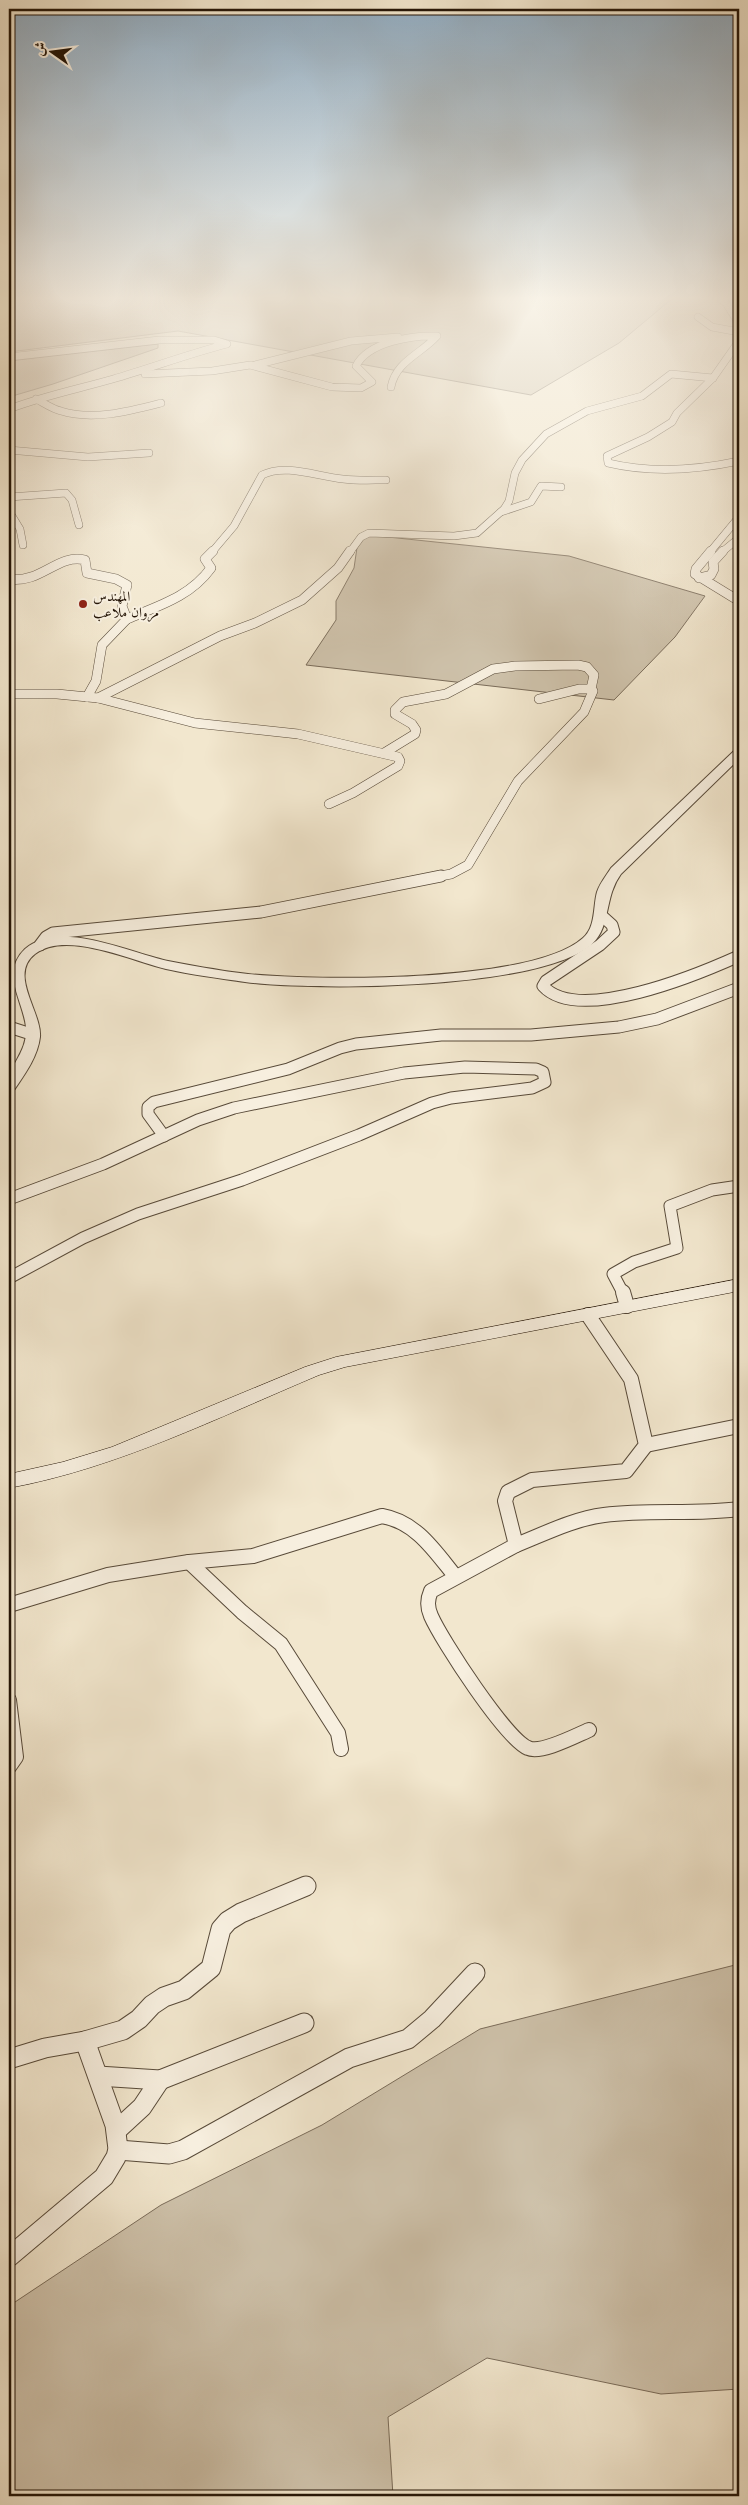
<svg xmlns="http://www.w3.org/2000/svg" width="748" height="2505" viewBox="0 0 748 2505" font-family="Cardo,Amiri,serif">
<style>
.green{fill:#cfc3ac;stroke:#7a6c5a}
.lines{fill:none;stroke-linecap:round;stroke-linejoin:round}
.minor-far4-casing{stroke:#584a39;stroke-width:8}
.minor-far3-casing{stroke:#584a39;stroke-width:10}
.minor-far2-casing{stroke:#584a39;stroke-width:13}
.minor-far1-casing{stroke:#584a39;stroke-width:16}
.minor-casing{stroke:#584a39;stroke-width:21}
.tertiary-casing{stroke:#584a39;stroke-width:2}
.secondary-casing{stroke:#241507;stroke-width:1}
.minor-far4{stroke:#f7efdf;stroke-width:7}
.minor-far3{stroke:#f7efdf;stroke-width:9}
.minor-far2{stroke:#f7efdf;stroke-width:11}
.minor-far1{stroke:#f7efdf;stroke-width:14}
.minor{stroke:#f7efdf;stroke-width:19}
.tertiary{fill:#f7efdf;fill-rule:evenodd}
.secondary{fill:#f7efdf;fill-rule:evenodd}
.poi-dot{fill:#8f2418;stroke:#f7efdf;stroke-width:2}
.labels{text-anchor:middle;stroke-width:4;stroke-linejoin:round;paint-order:stroke}
.far-poi-label{font-size:14px;fill:#241507;stroke:#f7efdf;text-anchor:start}
</style>
<rect width="100%" height="100%" fill="#f2e7ce"/>
<filter id="stains"><feTurbulence type="fractalNoise" baseFrequency=".004" numOctaves="4"/><feColorMatrix values="0 0 0 0 .2 0 0 0 0 .09 0 0 0 0 .02 0 0 0 .5 -.17"/></filter>
<radialGradient id="worn" r=".72"><stop offset=".6" stop-color="#630" stop-opacity="0"/><stop offset="1" stop-color="#630" stop-opacity=".3"/></radialGradient>
<g class="green">
<polygon points="9,298 673,298 619,343 531,395 178,331 9,352"/>
<polygon points="158,344 158,348 53,384 9,397 9,361"/>
<polygon points="359,534 569,556 705,596 675,637 614,700 306,665 336,620 336,601 354,568"/>
<polygon points="739,1964 739,2389 661,2394 487,2358 388,2417 393,2496 9,2496 9,2306 161,2205 322,2125 480,2029"/>
</g>
<g class="lines">
<defs>
<g id="minor-far4">
<polyline points="719,298 726,303 739,324"/>
<polyline points="698,317 712,327 739,332"/>
<path d="M739,341L713,378L677,413L672,422L648,437L607,456L608,463C650,473 697,470 739,461"/>
<path d="M9,357L159,340H214L227,344C188,354 151,368 113,379C78,389 43,396 9,409"/>
<polyline points="255,365 351,341 398,337"/>
<path d="M145,374L212,371L250,365L332,387L361,388L372,382L356,366C368,342 412,335 437,336C421,354 396,361 391,387"/>
<path d="M36,399C44,403 52,409 61,411C93,421 130,411 161,403"/>
<polyline points="9,450 88,457 149,453"/>
<polyline points="9,497 66,493 72,500 79,525"/>
<polyline points="9,511 20,529 23,545"/>
<polyline points="501,512 531,502 541,486 561,487"/>
<path d="M212,552L234,526L262,475C286,463 318,477 343,479C357,481 372,480 386,480"/>
<polyline points="350,552 361,537 369,533 454,536 477,533 504,509 509,501 515,473 522,460 546,434 587,411 642,396 671,374 713,378"/>
<polyline points="710,552 739,517"/>
<polyline points="722,552 739,538"/>
</g>
<g id="minor-far3">
<polyline points="711,551 696,569 695,574 739,601"/>
<polyline points="699,578 711,575 714,569 713,562 723,551"/>
<path d="M9,579C41,584 58,553 85,560L87,573L116,579L127,585L122,606L127,619L102,645L96,681L87,697"/>
<path d="M127,619C158,606 190,597 211,568L205,559L213,551"/>
<polyline points="9,694 57,694 98,698 195,723 298,734 398,757 400,761 398,766 353,793 329,804"/>
<polyline points="98,698 220,636 255,623 302,600 338,568 350,551"/>
<polyline points="539,699 579,689 591,689"/>
<polyline points="384,753 415,734 416,730 412,724 395,714 395,710 403,702 446,694 493,669 515,666 578,665 587,667 594,675 591,689 593,691 584,712 518,781 468,865 451,874 435,877"/>
</g>
<g id="minor-far2">
<path d="M602,916L612,925L614,932L600,945L546,981L543,986C578,1025 699,974 739,956"/>
<polyline points="40,945 46,937 53,933 261,912 441,876"/>
<polyline points="9,1027 34,1035"/>
<polyline points="164,1136 148,1114 148,1107 154,1102 288,1069 340,1048 356,1044 441,1035 531,1035 619,1027 657,1019 739,988"/>
<polyline points="9,1199 103,1164 198,1120 234,1108 404,1073 465,1067 536,1069 543,1072 545,1082 532,1088 451,1098 432,1103 359,1135 242,1180 138,1214 83,1238 9,1278"/>
<polyline points="623,1293 613,1274 634,1262 677,1248 670,1206 712,1190 739,1186"/>
</g>
<g id="minor-far1">
<polyline points="623,1292 627,1306"/>
<path d="M588,1315L631,1379L646,1445L626,1471L532,1480L508,1492L505,1501L516,1545L431,1591C427,1600 427,1607 431,1616C442,1641 506,1739 528,1748C541,1754 575,1736 589,1730"/>
<polyline points="646,1445 739,1426"/>
<path d="M516,1545C544,1534 573,1519 604,1515C649,1509 694,1515 739,1509"/>
<polyline points="189,1562 242,1612 281,1644 338,1733 341,1749"/>
<path d="M9,1605L108,1575L189,1562L253,1556L382,1516C416,1522 434,1550 455,1576"/>
<polyline points="9,1700 16,1757 9,1767"/>
</g>
<g id="minor">
<polyline points="9,2059 45,2048 85,2041 123,2030 139,2019 152,2005 164,1997 184,1990 211,1968 221,1929 228,1921 241,1913 306,1886"/>
<polyline points="98,2076 160,2080 304,2023"/>
<polyline points="117,2130 142,2107 160,2080"/>
<polyline points="118,2150 169,2154 183,2150 349,2058 408,2039 432,2019 475,1973"/>
<polyline points="9,2257 104,2177 116,2157 118,2149 115,2125 85,2041"/>
</g>
<path id="tertiary" d="M739,749V759L621,874C604,897 611,926 593,943C545,990 313,991 245,982C219,978 192,975 166,969C132,961 66,930 35,954C8,975 42,1012 40,1037C38,1056 25,1074 14,1090L9,1091C9,1087 8,1080 9,1075C16,1059 28,1046 26,1027C23,1000 0,973 25,949C61,919 129,953 168,961C194,966 221,971 248,974C317,981 533,983 583,938C596,927 593,906 597,892C600,883 606,876 611,868L735,750Z"/>
<path id="secondary" d="M739,1279V1291L345,1367L319,1375C217,1418 117,1468 9,1488V1474L63,1462L112,1447L305,1367L336,1357Z"/>
</defs>
<use href="#minor-far4" class="minor-far4-casing"/>
<use href="#minor-far3" class="minor-far3-casing"/>
<use href="#minor-far2" class="minor-far2-casing"/>
<use href="#minor-far1" class="minor-far1-casing"/>
<use href="#minor" class="minor-casing"/>
<use href="#tertiary" class="tertiary-casing"/>
<use href="#secondary" class="secondary-casing"/>
<use href="#minor-far4" class="minor-far4"/>
<use href="#minor-far3" class="minor-far3"/>
<use href="#minor-far2" class="minor-far2"/>
<use href="#minor-far1" class="minor-far1"/>
<use href="#minor" class="minor"/>
<use href="#tertiary" class="tertiary"/>
<use href="#secondary" class="secondary"/>
</g>
<linearGradient id="sky" x2="0" y2="1"><stop stop-color="#90acc2"/><stop offset="0.46" stop-color="#f9f4e9"/><stop offset="1" stop-color="#f9f4e9" stop-opacity="0"/></linearGradient>
<rect width="748" height="649" fill="url(#sky)"/>
<circle class="poi-dot" cx="83" cy="604" r="5"/>
<g class="labels">
<g class="far-poi-label">
<text x="93" y="601">المهندس<tspan x="93" dy="16">مروان ملاعب</tspan></text>
</g>
</g>
<rect width="748" height="2505" fill="none" stroke="#f2e7ce" stroke-width="30"/>
<rect x="10" y="10" width="728" height="2485" fill="none" stroke="#241507" stroke-width="2.5"/>
<rect x="15" y="15" width="718" height="2475" fill="none" stroke="#241507"/>
<g transform="translate(52 52) rotate(284)" stroke="#f7efdf" stroke-width="4" paint-order="stroke">
<path d="M0-4L9 19L0 12L-9 19Z" fill="#241507"/>
<text y="-8" font-size="14" font-weight="bold" text-anchor="middle" fill="#241507">ش</text>
</g>
<rect width="100%" height="100%" filter="url(#stains)"/>
<rect width="100%" height="100%" fill="url(#worn)"/>
</svg>
